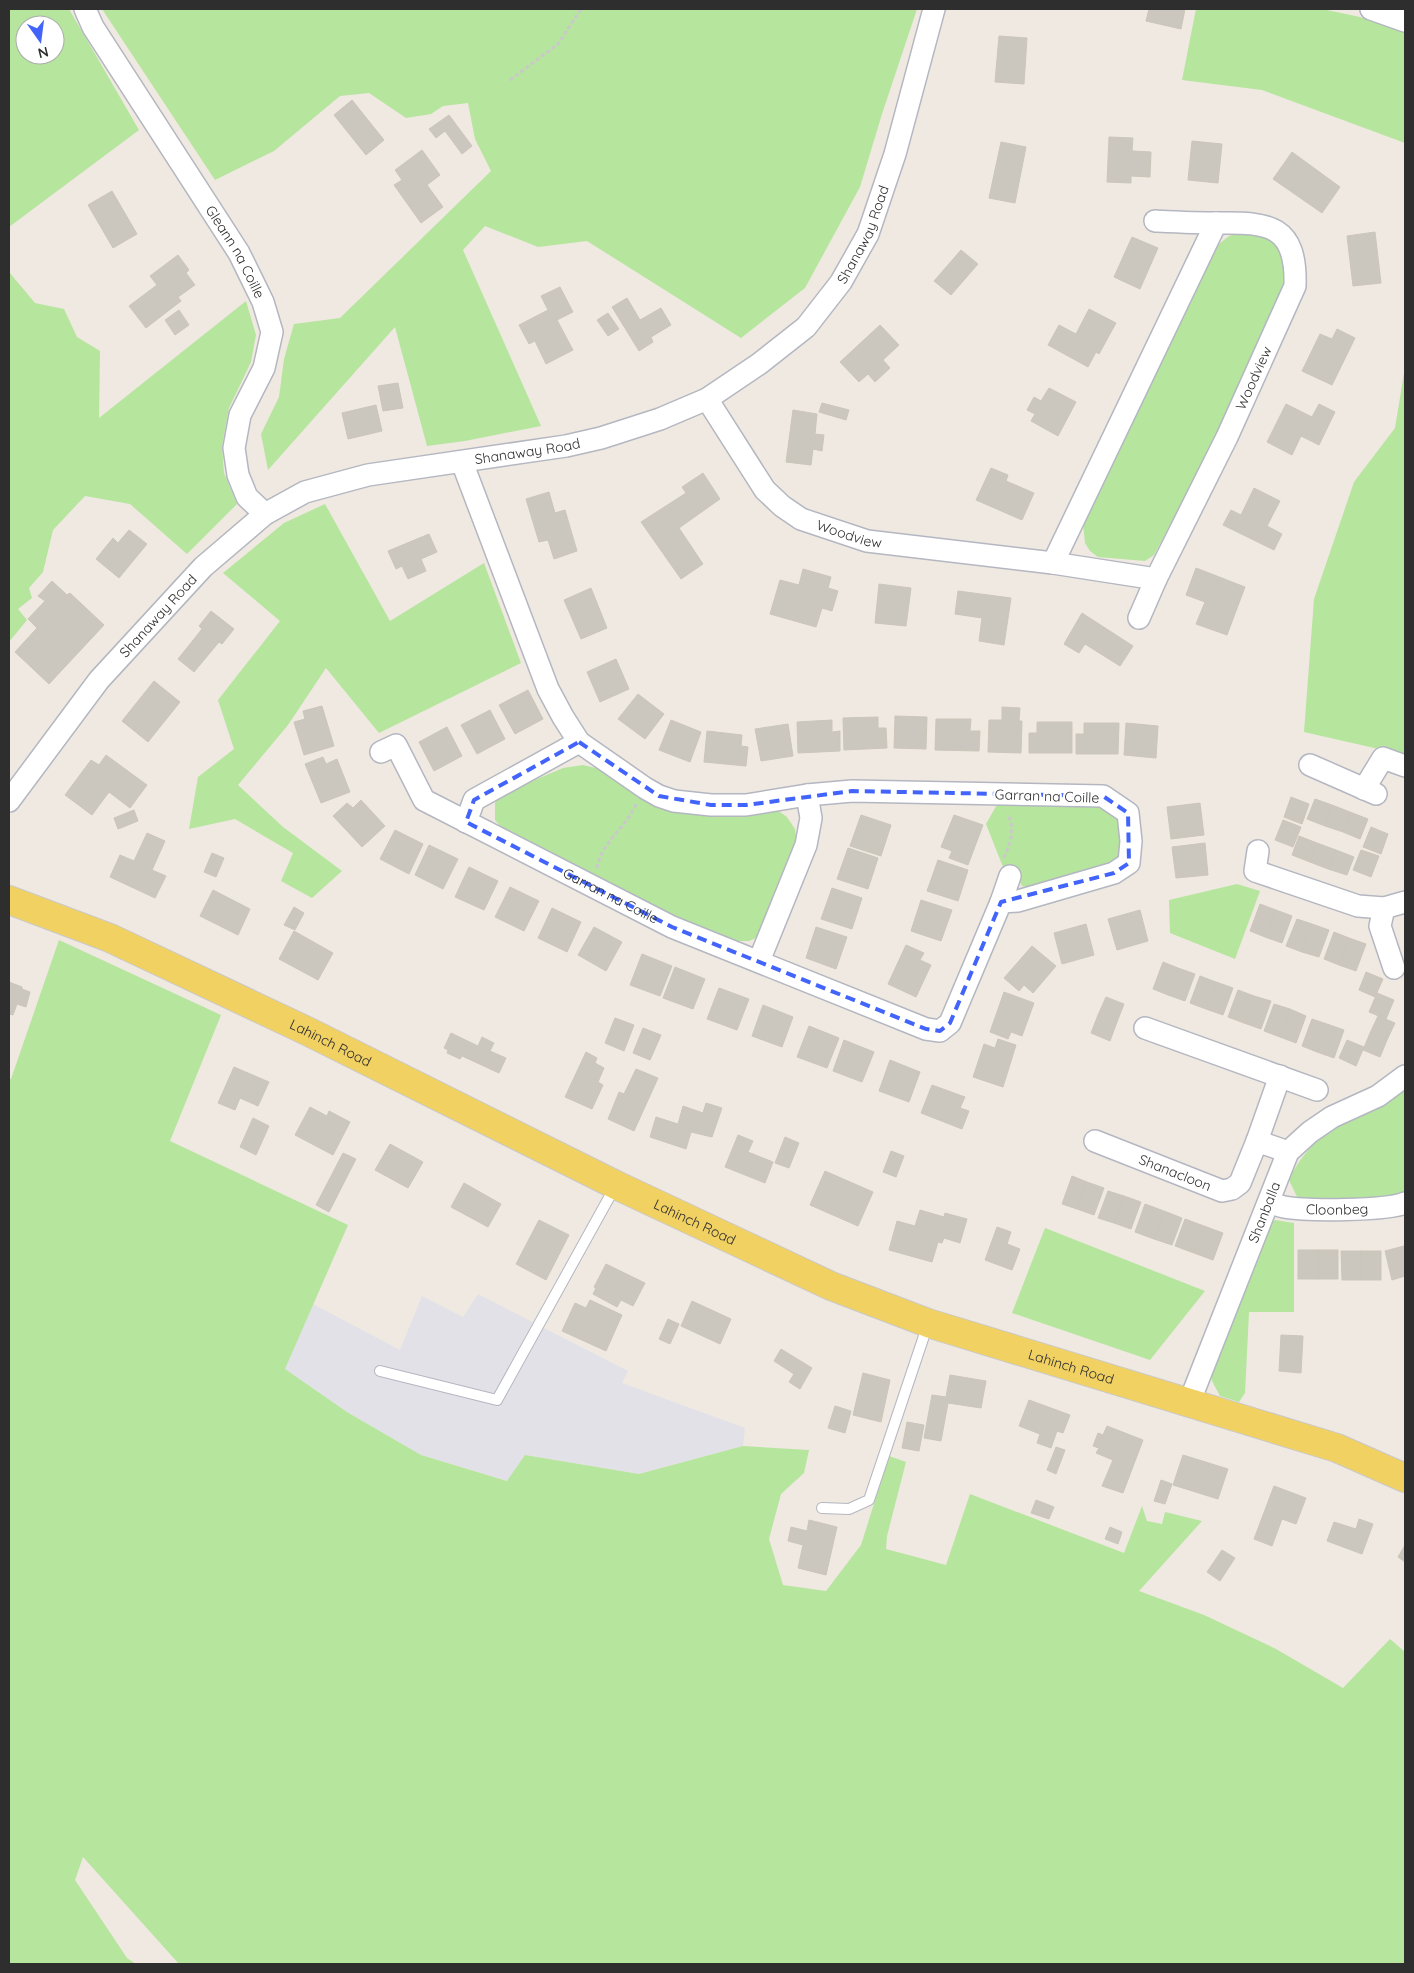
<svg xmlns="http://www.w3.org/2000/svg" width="1414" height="1973" viewBox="0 0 1414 1973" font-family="Quicksand,sans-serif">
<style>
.industrial{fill:#e3e1e8}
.green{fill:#b6e59e;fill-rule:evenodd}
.building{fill:#cbc7bf;stroke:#cbc5ba}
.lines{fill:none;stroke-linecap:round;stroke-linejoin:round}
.lane-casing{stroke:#b4b7c1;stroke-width:12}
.street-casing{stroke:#b4b7c1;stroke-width:24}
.primary-casing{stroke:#c9c9c9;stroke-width:30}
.path{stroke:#c9c9c9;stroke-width:3;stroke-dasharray:4 2.5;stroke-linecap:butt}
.lane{stroke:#fff;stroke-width:10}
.street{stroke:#fff;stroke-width:21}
.primary{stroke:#f2d163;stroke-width:28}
.marked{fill:none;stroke:#4264fb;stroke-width:4;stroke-dasharray:10 6;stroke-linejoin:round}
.labels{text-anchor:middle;stroke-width:4.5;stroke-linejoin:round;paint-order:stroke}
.street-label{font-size:14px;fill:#2e2e2e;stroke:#fff}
</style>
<rect width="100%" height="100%" fill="#efe9e1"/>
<polygon class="industrial" points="478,1294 628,1371 622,1383 745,1428 743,1446 639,1474 525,1455 508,1481 421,1455 347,1412 285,1369 313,1304 400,1350 422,1296 463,1317"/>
<g class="green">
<path d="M9,9H69L139,130L9,227ZM25,25H55V55H25Z"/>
<polygon points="102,9 917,9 882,114 860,187 805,288 741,338 587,241 538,247 485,226 463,250 541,426 465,441 427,446 395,327 268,470 261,434 279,397 284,359 294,324 340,318 491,171 475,139 468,103 443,106 431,114 406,118 369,93 340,96 274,151 215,180"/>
<polygon points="1196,9 1322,9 1360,17 1405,31 1405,143 1262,90 1182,80"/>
<polygon points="1245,231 1276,241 1287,261 1286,280 1229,416 1154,555 1145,561 1098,557 1090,551 1085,543 1083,524 1148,382 1219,244 1229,236"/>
<polygon points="9,272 35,303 64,309 77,337 100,351 99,418 246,301 256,335 251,362 229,408 222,446 224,473 237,504 187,554 130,504 85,496 53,530 43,572 29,588 32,598 18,609 27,620 9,642"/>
<polygon points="1405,367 1405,755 1304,732 1314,599 1354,482 1395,428"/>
<polygon points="325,504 390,621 484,563 521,663 379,733 326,668 288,725 238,785 283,827 342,871 312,898 281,881 293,853 235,819 189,829 198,777 234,749 218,700 280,621 223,573 284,523"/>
<polygon points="583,765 600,769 656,801 770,810 780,812 787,817 795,829 797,846 761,933 756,938 749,941 732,941 647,904 501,827 495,820 495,803 500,795 563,768"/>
<path d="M999,801L1101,805C1105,807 1111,808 1115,812C1125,824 1124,848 1117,861L1032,888L1022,886L1019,880L1018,869L1003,867L986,824Z"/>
<polygon points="1237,884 1260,891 1235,959 1170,933 1169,900"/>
<polygon points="59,940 221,1015 170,1141 348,1225 285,1369 347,1412 421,1455 507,1481 525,1455 639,1474 743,1446 809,1450 804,1473 781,1494 769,1539 783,1585 826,1591 861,1545 889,1456 906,1462 887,1536 886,1549 946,1565 970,1494 1124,1553 1142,1506 1147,1521 1162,1524 1165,1512 1202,1521 1139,1591 1204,1615 1276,1649 1343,1688 1390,1639 1405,1652 1405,1964 179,1964 83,1857 75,1880 127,1958 136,1964 9,1964 9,1079 11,1079"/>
<path d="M1405,1086V1195L1381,1202L1298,1199L1289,1180C1310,1132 1362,1110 1405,1086Z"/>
<polygon points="1275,1220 1294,1223 1294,1312 1249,1312 1245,1393 1239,1402 1220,1396 1212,1381 1211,1368 1267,1226"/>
<polygon points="1045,1228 1205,1291 1150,1360 1012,1313"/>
</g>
<g class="building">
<polygon points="1149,9 1185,9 1181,29 1146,21"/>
<polygon points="999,36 1027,38 1024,84 995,82"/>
<polygon points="352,100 384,140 366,155 334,115"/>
<polygon points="449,115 472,146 462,154 445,131 436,138 429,129"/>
<polygon points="1109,137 1133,138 1132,151 1151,152 1150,177 1131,176 1131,183 1107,182"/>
<polygon points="1192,141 1222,144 1218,183 1188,180"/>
<polygon points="1001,142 1026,147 1015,203 989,198"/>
<polygon points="422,150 440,175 427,185 443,207 421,223 394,185 402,180 395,170"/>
<polygon points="1292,152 1340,187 1322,213 1273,179"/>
<polygon points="112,191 137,234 113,248 88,205"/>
<polygon points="1375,232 1381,283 1353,286 1347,236"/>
<polygon points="1132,237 1158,248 1140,289 1114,277"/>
<polygon points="961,250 978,264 951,295 934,281"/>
<polygon points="178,255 189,270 186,273 195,285 178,297 181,301 146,328 129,306 157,285 150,276"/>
<polygon points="560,287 573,312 557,320 573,350 546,364 535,341 529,344 519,325 548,310 541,296"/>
<polygon points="627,298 640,320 661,308 671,325 651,337 653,342 639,351 612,307"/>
<polygon points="1089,309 1116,323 1099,354 1096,352 1088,367 1048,345 1059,325 1076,334"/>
<polygon points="179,310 189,325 175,335 165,320"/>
<polygon points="608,313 619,329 608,336 597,320"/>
<polygon points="880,325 899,345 883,360 890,368 875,382 868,374 859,382 840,362"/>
<polygon points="1337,329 1355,338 1332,385 1302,371 1320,334 1332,339"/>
<polygon points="398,383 403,408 383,411 378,386"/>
<polygon points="1049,388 1076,402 1058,436 1031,421 1035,414 1027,410 1034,397 1041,401"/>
<polygon points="822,403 849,410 846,420 819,412"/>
<polygon points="1286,404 1312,417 1319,404 1335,412 1319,445 1301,436 1292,455 1267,442"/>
<polygon points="376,405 382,431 348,439 342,413"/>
<polygon points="793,410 817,414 815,434 824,435 822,451 813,449 811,465 786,462"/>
<polygon points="991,468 1008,475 1006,481 1034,493 1022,520 976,500"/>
<polygon points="703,473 720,499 679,528 703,564 681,579 641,522 686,493 682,487"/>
<polygon points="1254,488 1280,501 1267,526 1282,534 1274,550 1223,525 1231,510 1241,515"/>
<polygon points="549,492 555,513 565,510 577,551 554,559 548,540 539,542 526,499"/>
<polygon points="129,530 147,544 119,578 96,559 113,538 118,543"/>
<polygon points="429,534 437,552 421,559 426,571 408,579 402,566 396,569 388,551"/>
<polygon points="1196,568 1245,587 1227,635 1196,624 1205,602 1186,595"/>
<polygon points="803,569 831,577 828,588 838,591 832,611 822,608 816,627 770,614 780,580 799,585"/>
<polygon points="52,581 67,595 70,593 104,625 49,684 15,652 37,628 28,619 45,601 38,596"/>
<polygon points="879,584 911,588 906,626 875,623"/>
<polygon points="591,588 607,628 581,639 564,600"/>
<polygon points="958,591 1011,598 1004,645 979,641 982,618 955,614"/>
<polygon points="211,611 234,629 222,644 219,642 194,672 178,659 202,629 199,626"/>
<polygon points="1082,613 1133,646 1120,666 1085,644 1079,653 1064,644"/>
<polygon points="616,659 629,689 600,702 587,672"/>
<polygon points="154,681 180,702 148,742 122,721"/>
<polygon points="528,690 543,719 515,734 499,705"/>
<polygon points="638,694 664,714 645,739 618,719"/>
<polygon points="322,706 334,746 304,755 294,722 305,719 303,711"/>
<polygon points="1002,707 1020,708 1019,721 1022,721 1021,753 988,752 989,720 1002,720"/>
<polygon points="490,710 505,739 477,754 461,725"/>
<polygon points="895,716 927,717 926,749 894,748"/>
<polygon points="878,717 878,728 886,728 887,748 844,750 843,718"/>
<polygon points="936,719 971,719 970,731 980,731 979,751 935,750"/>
<polygon points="671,720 701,732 690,762 659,750"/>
<polygon points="832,720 832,732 840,731 840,751 798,753 797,722"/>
<polygon points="1037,722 1072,722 1072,753 1029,753 1029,733 1037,733"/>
<polygon points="1084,723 1119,723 1118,754 1076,754 1076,734 1084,734"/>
<polygon points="1126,723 1158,726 1156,758 1124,755"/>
<polygon points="788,724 793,756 761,761 755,729"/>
<polygon points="447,727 462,756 434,771 419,742"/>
<polygon points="707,731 742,735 741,746 748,747 746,766 704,762"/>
<polygon points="106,755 147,785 130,808 109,792 92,815 65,795 91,760 99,765"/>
<polygon points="323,757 326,764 337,759 350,792 321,803 305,764"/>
<polygon points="1291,797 1309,804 1302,824 1284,817"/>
<polygon points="1315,799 1332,805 1325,826 1307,819"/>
<polygon points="361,800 385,826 362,847 333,816 347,803 353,808"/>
<polygon points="1200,803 1204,835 1171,839 1167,807"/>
<polygon points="1332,805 1350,812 1343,832 1325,826"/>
<polygon points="134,810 138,821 118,829 114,818"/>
<polygon points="1350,812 1368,819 1360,839 1343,832"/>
<polygon points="861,815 891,825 881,856 850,846"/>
<polygon points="954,815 983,825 968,865 949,858 952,851 941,847"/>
<polygon points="1283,820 1301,827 1293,847 1275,840"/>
<polygon points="1371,827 1388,834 1381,854 1363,847"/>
<polygon points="395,830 423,844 409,874 380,859"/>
<polygon points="147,833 165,841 152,870 166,876 155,898 110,877 120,855 134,861"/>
<polygon points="1299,836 1317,843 1310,862 1292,855"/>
<polygon points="1205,843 1208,875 1176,878 1172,847"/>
<polygon points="1317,843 1336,850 1328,869 1310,862"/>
<polygon points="429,845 458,859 443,889 415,875"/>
<polygon points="848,848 878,858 868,889 837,879"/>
<polygon points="1336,850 1354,857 1347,875 1328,869"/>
<polygon points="1361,850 1379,856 1371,877 1353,870"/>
<polygon points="212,853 224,858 216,877 204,872"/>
<polygon points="938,860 968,870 958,901 927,891"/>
<polygon points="469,867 498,881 484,910 455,897"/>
<polygon points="510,887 539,901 524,931 495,917"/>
<polygon points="832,888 862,898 852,929 821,919"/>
<polygon points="213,890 250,909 238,935 200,916"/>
<polygon points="921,900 952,910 941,941 911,931"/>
<polygon points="1260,904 1276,910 1265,937 1250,931"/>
<polygon points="294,907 304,913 295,930 284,925"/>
<polygon points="552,908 581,922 567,952 538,938"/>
<polygon points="1140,910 1148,941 1117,950 1108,919"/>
<polygon points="1276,910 1292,916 1282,943 1265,937"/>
<polygon points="1297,919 1312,924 1302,952 1286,946"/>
<polygon points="1086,924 1094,955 1062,964 1054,933"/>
<polygon points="1312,924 1329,930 1319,957 1302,952"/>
<polygon points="594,927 622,942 606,971 578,955"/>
<polygon points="816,927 847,937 836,969 806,958"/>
<polygon points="294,931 333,953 318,980 279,959"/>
<polygon points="1334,932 1349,938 1339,965 1324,959"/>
<polygon points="1349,938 1366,944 1356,971 1339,965"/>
<polygon points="906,945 924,953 920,960 931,965 916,997 888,984"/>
<polygon points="1032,946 1056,966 1033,993 1024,985 1019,991 1004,978"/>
<polygon points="642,954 672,966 660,996 630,985"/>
<polygon points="1163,962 1178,968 1168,995 1153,989"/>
<polygon points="675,967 705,979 693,1009 663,998"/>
<polygon points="1178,968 1195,974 1185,1001 1168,995"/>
<polygon points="1366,972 1383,979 1375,997 1359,990"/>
<polygon points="1200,976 1216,982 1206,1009 1190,1003"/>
<polygon points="9,982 22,987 22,989 30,992 26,1007 17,1004 13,1015 9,1014"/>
<polygon points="1216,982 1233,988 1223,1015 1206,1009"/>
<polygon points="719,988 749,999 737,1030 707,1019"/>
<polygon points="1238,990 1254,996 1244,1023 1228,1017"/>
<polygon points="1004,992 1034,1003 1022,1036 1011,1032 1008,1039 990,1032"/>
<polygon points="1377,993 1394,1000 1386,1019 1369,1012"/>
<polygon points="1254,996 1271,1001 1261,1029 1244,1023"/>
<polygon points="1106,997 1124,1004 1117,1022 1098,1015"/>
<polygon points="1274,1004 1290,1009 1280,1037 1264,1031"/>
<polygon points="763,1005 793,1017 782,1047 752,1036"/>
<polygon points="1290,1009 1306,1016 1296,1043 1280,1037"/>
<polygon points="1098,1015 1117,1022 1110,1041 1091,1033"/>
<polygon points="1378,1016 1395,1023 1387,1040 1370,1033"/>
<polygon points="615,1018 634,1025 624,1051 605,1043"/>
<polygon points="1312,1019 1327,1024 1317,1052 1302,1046"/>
<polygon points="1327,1024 1344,1030 1334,1058 1317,1052"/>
<polygon points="809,1026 839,1038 827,1068 797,1057"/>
<polygon points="643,1028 661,1035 650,1060 633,1053"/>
<polygon points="451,1033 478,1046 482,1037 494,1043 490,1051 506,1058 499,1073 462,1056 460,1059 447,1053 448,1050 444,1048"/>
<polygon points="1370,1033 1387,1040 1380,1057 1363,1050"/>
<polygon points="998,1039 1016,1045 1003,1087 973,1077 984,1044 995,1048"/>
<polygon points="844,1040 874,1052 862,1082 833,1071"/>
<polygon points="1347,1040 1364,1047 1356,1066 1339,1058"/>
<polygon points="586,1052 597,1058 595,1063 604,1068 598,1082 603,1085 592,1109 565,1097"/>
<polygon points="890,1060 920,1072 909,1102 879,1091"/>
<polygon points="234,1067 269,1082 258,1106 240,1098 235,1110 218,1103"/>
<polygon points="636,1069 658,1078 634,1131 608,1119 619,1092 624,1094"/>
<polygon points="932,1085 965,1097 960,1108 969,1111 962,1129 921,1113"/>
<polygon points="706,1103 722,1108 712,1137 691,1132 686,1149 650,1137 656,1117 678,1124 683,1106 703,1113"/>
<polygon points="310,1107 327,1116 329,1111 350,1122 333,1155 295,1135"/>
<polygon points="253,1118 269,1126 256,1155 240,1147"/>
<polygon points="738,1135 753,1141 748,1152 773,1162 765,1183 725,1167"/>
<polygon points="785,1137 799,1143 789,1168 775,1163"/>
<polygon points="390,1144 423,1162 408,1188 375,1170"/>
<polygon points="891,1151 904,1156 896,1177 883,1172"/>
<polygon points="343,1153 356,1159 329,1212 316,1205"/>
<polygon points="825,1171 873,1192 858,1226 810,1205"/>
<polygon points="1072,1176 1087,1182 1077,1209 1062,1204"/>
<polygon points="1087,1182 1104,1188 1094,1215 1077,1209"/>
<polygon points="464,1183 501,1204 488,1227 451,1207"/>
<polygon points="1108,1191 1124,1196 1114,1223 1098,1218"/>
<polygon points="1124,1196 1141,1202 1131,1229 1114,1223"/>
<polygon points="1145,1204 1164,1211 1154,1239 1135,1232"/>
<polygon points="920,1210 944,1217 945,1213 967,1219 960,1243 944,1238 942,1243 938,1242 932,1262 889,1250 897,1221 915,1226"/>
<polygon points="1164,1211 1182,1218 1172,1245 1154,1239"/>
<polygon points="1185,1219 1204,1226 1194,1253 1175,1246"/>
<polygon points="539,1220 569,1235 546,1280 516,1264"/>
<polygon points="1204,1226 1223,1233 1213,1260 1194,1253"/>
<polygon points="997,1227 1011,1232 1007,1244 1020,1249 1012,1270 985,1260"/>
<polygon points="1404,1246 1405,1276 1392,1280 1385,1251"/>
<rect x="1298" y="1250" width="20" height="29"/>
<rect x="1318" y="1250" width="20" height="29"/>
<polygon points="1341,1251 1361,1251 1361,1280 1342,1280"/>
<rect x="1361" y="1251" width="20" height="29"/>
<polygon points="606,1264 645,1283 633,1306 621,1300 617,1307 593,1294 596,1288 594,1287"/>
<polygon points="590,1300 622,1315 606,1351 562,1331 575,1303 586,1308"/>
<polygon points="692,1301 731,1319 720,1344 681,1326"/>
<polygon points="668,1319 679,1324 670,1344 659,1339"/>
<polygon points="1281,1335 1303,1336 1301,1373 1279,1371"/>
<polygon points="781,1349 812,1368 800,1389 789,1382 794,1374 774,1361"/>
<polygon points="863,1373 890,1380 881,1422 853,1415"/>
<polygon points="950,1375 986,1381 981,1408 948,1403 941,1441 924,1438 932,1395 946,1397"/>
<polygon points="1029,1400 1070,1415 1063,1433 1057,1431 1051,1448 1037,1443 1040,1434 1019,1426"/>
<polygon points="835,1406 851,1411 845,1433 828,1428"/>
<polygon points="907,1422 924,1425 919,1451 902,1448"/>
<polygon points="1107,1426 1143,1440 1123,1493 1102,1486 1113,1460 1096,1453 1099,1448 1093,1446 1098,1433 1103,1435"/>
<polygon points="1056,1447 1065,1450 1056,1474 1047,1470"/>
<polygon points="1183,1455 1228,1469 1218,1499 1173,1485"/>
<polygon points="1161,1480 1172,1484 1165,1504 1154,1501"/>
<polygon points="1274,1486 1306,1498 1296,1524 1282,1519 1272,1546 1254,1539"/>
<polygon points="1036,1500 1054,1507 1049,1519 1031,1513"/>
<polygon points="1359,1519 1373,1524 1362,1554 1327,1541 1334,1522 1356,1529"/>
<polygon points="809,1520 837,1527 826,1575 798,1568 803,1545 788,1541 791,1527 807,1531"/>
<polygon points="1110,1527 1122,1532 1118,1544 1105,1539"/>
<polygon points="1405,1545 1405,1562 1398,1557"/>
<polygon points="1222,1550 1235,1558 1220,1581 1207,1572"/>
</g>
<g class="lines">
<defs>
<g id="lane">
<polyline points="380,1371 497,1400 616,1185"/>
<polyline points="822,1508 849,1509 869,1500 928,1324"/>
</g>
<g id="street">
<path id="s1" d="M85,9L93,27L239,253L263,302L272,332L264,368L240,415L234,448L238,475L247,497L265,514"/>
<polyline points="1371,9 1405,21"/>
<path id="s2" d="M707,399L765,490L782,506L801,519L867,541L1053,563L1216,223"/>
<polyline points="1053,563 1156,579"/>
<path id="s3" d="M1139,618L1156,579L1227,437L1295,286C1297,225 1269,222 1217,223C1196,223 1176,222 1155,221"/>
<path id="s4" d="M381,752L396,745L424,800L672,927L926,1029L940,1031L950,1023L1001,902L1018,901L1114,873L1129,863L1131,841L1128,813L1103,796L852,791L807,795L746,805H711L674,801L659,796L645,788L579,742L563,717L548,689L462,462"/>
<polyline points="1310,765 1376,794"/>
<polyline points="1364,789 1383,758 1405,766"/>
<path id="s5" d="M9,801L99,680L203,567L265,514L305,492L368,475L566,446L601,438L660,419L707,399L759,364L806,327L841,282L868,234L895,154L934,9"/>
<polyline points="466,822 474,800 579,742"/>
<polyline points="1258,851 1255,871 1358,906 1384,908 1405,902"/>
<polyline points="1001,902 1010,876"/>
<polyline points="1384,908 1380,926 1394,968"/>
<polyline points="759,961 806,845 811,818 807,795"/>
<polyline points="1145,1028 1317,1090"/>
<path id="s6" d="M1095,1141L1222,1191L1232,1189L1240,1183L1257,1141L1288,1152"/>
<polyline points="1257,1141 1280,1076"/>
<path id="s7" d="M1269,1202C1274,1204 1279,1206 1284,1207C1306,1211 1386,1211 1405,1203"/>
<path id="s8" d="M1189,1403L1288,1152L1310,1132L1332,1117L1378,1096L1405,1076"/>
</g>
<g id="primary">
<path id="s9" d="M9,900L110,938L307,1031L616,1185L831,1286L928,1323L1337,1448L1405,1478"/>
</g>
</defs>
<use href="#lane" class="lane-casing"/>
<use href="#street" class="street-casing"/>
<use href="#primary" class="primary-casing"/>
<g class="path">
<polyline points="510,80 558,44 581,9"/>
<path d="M1004,858C1011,840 1015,832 1008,814"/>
<path d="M597,868C601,842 627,827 636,804"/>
</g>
<use href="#lane" class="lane"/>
<use href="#street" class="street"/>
<use href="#primary" class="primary"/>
</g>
<path class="marked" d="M579,742L659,796L711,805H746L852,791L1103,796L1128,813L1129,863L1114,873L1001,902L950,1023L940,1031L926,1029L672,927L466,822L474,800Z"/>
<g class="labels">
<g class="street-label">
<text dy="5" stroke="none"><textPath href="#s5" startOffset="1078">Shanaway Road</textPath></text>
<text dy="5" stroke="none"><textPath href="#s1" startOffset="286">Gleann na Coille</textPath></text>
<text dy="5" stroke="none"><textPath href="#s3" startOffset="266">Woodview</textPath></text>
<text dy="5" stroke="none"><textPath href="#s5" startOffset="658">Shanaway Road</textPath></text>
<text dy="5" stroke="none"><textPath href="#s2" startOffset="205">Woodview</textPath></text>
<text dy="5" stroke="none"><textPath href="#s5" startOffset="238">Shanaway Road</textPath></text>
<text transform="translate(1047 796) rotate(2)" y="5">Garran na Coille</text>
<text dy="5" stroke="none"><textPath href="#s4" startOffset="288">Garran na Coille</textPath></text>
<text dy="5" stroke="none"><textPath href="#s9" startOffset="352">Lahinch Road</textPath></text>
<text dy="5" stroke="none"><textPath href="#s6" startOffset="86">Shanacloon</textPath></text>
<text dy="5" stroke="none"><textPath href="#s7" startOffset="69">Cloonbeg</textPath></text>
<text dy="5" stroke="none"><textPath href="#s8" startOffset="205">Shanballa</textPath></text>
<text dy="5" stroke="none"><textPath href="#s9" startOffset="758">Lahinch Road</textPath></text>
<text dy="5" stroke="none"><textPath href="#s9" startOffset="1162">Lahinch Road</textPath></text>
</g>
</g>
<rect width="1414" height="1973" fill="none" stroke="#2e2e2e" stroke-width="20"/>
<g transform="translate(40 40) rotate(166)"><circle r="24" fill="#ffffff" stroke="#ababab"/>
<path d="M0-4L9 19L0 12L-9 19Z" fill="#4264fb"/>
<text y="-8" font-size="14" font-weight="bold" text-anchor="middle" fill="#2e2e2e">N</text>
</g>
</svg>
